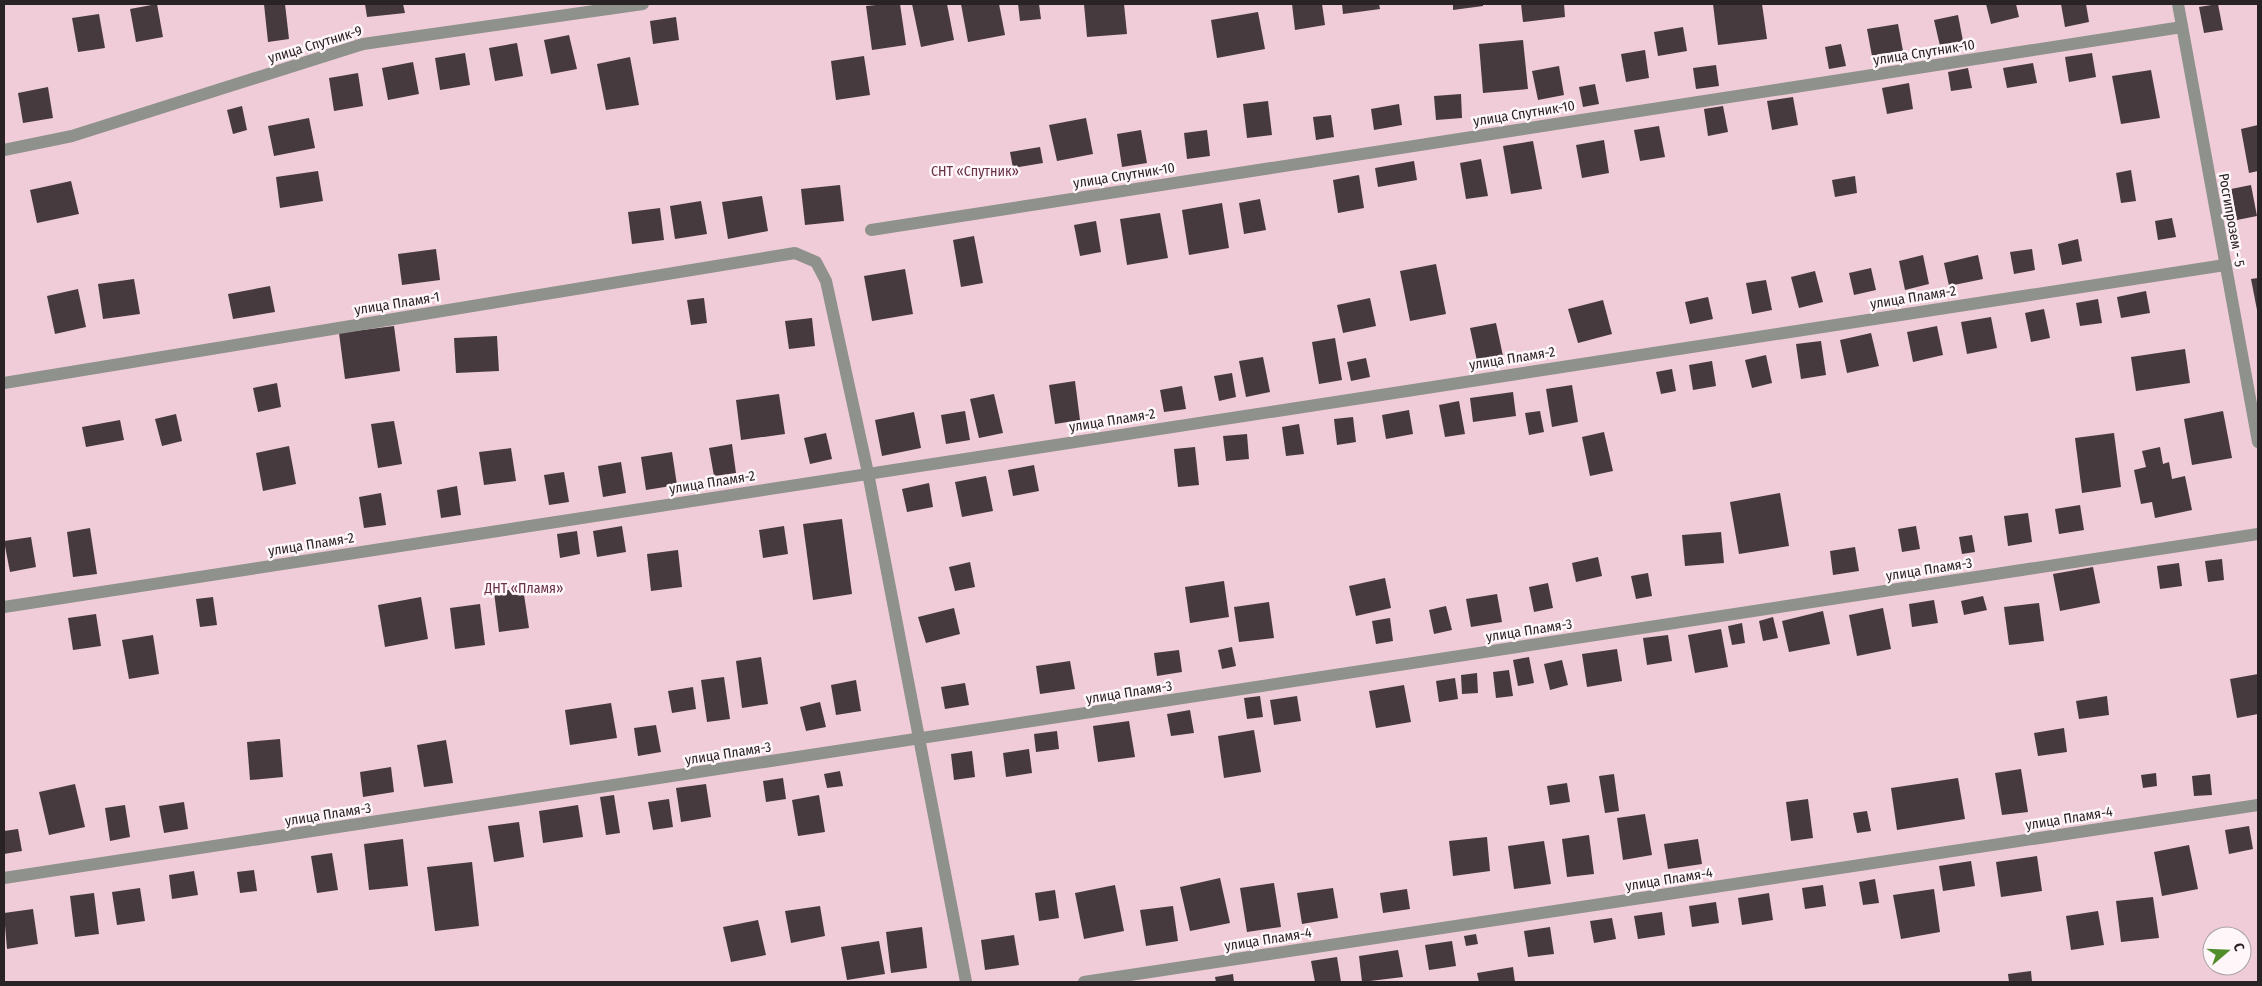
<svg xmlns="http://www.w3.org/2000/svg" width="2262" height="986" viewBox="0 0 2262 986" font-family="'Fira Sans Condensed',sans-serif">
<style>
.green{fill:#f0ccd8;fill-rule:evenodd}
.building{fill:#463a3e}
.lines{fill:none;stroke-linecap:round;stroke-linejoin:round}
.minor{stroke:#8e918c;stroke-width:12}
.labels{text-anchor:middle;stroke-width:5;stroke-linejoin:round;paint-order:stroke}
.street-label{font-size:14px;fill:#292325;stroke:#fff6f9}
.park-label{font-size:14px;fill:#693148;stroke:#fff6f9}
</style>
<rect width="100%" height="100%" fill="#f6e7ec"/>
<path class="green" d="M4,4H2258V982H4ZM2212,936H2242V966H2212Z"/>
<g class="building">
<polygon points="157,4 163,37 136,42 130,9"/>
<polygon points="264,4 285,4 289,39 268,42"/>
<polygon points="365,4 403,4 405,13 367,17"/>
<polygon points="886,4 900,4 906,45 872,50 866,6"/>
<polygon points="912,4 947,4 954,40 921,47"/>
<polygon points="961,4 999,4 1005,35 968,42"/>
<polygon points="1018,4 1039,4 1041,19 1020,21"/>
<polygon points="1084,4 1124,4 1127,34 1087,37"/>
<polygon points="1292,4 1322,4 1325,25 1295,30"/>
<polygon points="1342,4 1379,4 1380,9 1343,14"/>
<polygon points="1453,4 1483,4 1483,6 1453,10"/>
<polygon points="1521,4 1564,4 1565,17 1523,22"/>
<polygon points="1713,4 1762,4 1767,39 1718,45"/>
<polygon points="1986,4 2016,4 2019,17 1991,24"/>
<polygon points="2061,4 2086,4 2089,22 2065,27"/>
<polygon points="2218,4 2223,30 2204,33 2199,7"/>
<polygon points="1258,12 1265,49 1217,58 1211,20"/>
<polygon points="99,14 105,48 78,52 72,18"/>
<polygon points="1958,15 1963,41 1940,46 1934,20"/>
<polygon points="676,17 679,40 653,44 650,21"/>
<polygon points="1898,24 1903,51 1872,56 1867,29"/>
<polygon points="1683,27 1687,51 1658,56 1654,32"/>
<polygon points="569,35 577,69 551,74 544,40"/>
<polygon points="1523,40 1528,89 1483,93 1479,44"/>
<polygon points="517,43 523,76 495,81 489,48"/>
<polygon points="1841,44 1846,66 1829,69 1825,47"/>
<polygon points="1645,50 1649,78 1626,82 1621,54"/>
<polygon points="465,53 470,85 440,90 435,58"/>
<polygon points="2092,53 2096,77 2069,82 2065,57"/>
<polygon points="864,56 870,95 836,100 831,61"/>
<polygon points="630,57 639,105 606,110 597,64"/>
<polygon points="413,62 419,94 388,100 382,68"/>
<polygon points="2033,63 2037,83 2007,88 2003,68"/>
<polygon points="1716,65 1719,86 1696,89 1693,68"/>
<polygon points="1559,66 1564,95 1538,100 1532,71"/>
<polygon points="1968,68 1972,88 1951,91 1948,72"/>
<polygon points="2151,70 2160,118 2121,124 2112,76"/>
<polygon points="358,73 363,106 334,111 329,78"/>
<polygon points="1909,83 1913,109 1887,114 1882,88"/>
<polygon points="1595,84 1599,104 1583,107 1579,87"/>
<polygon points="48,87 53,118 23,123 18,93"/>
<polygon points="1461,94 1462,118 1436,120 1434,96"/>
<polygon points="1793,97 1798,125 1772,130 1767,101"/>
<polygon points="1268,101 1272,135 1247,138 1243,104"/>
<polygon points="1399,104 1402,125 1374,130 1371,109"/>
<polygon points="242,106 247,130 233,134 227,110"/>
<polygon points="1723,106 1728,132 1708,136 1704,109"/>
<polygon points="1331,115 1334,137 1316,140 1313,117"/>
<polygon points="309,118 315,148 274,156 268,126"/>
<polygon points="1086,118 1093,154 1057,161 1049,125"/>
<polygon points="2258,125 2258,171 2249,173 2241,129"/>
<polygon points="1659,126 1665,157 1640,161 1634,130"/>
<polygon points="1141,130 1147,163 1122,167 1117,134"/>
<polygon points="1207,130 1210,156 1187,159 1184,133"/>
<polygon points="1604,140 1609,173 1582,178 1576,145"/>
<polygon points="1533,141 1542,189 1511,194 1503,146"/>
<polygon points="1040,147 1043,163 1013,168 1010,152"/>
<polygon points="1481,159 1488,196 1466,199 1460,163"/>
<polygon points="1414,161 1417,180 1378,187 1375,168"/>
<polygon points="2131,170 2136,201 2121,203 2116,173"/>
<polygon points="318,171 323,201 280,208 276,177"/>
<polygon points="1359,175 1364,208 1338,213 1333,180"/>
<polygon points="1855,176 1857,193 1835,197 1832,180"/>
<polygon points="71,181 79,214 37,223 30,190"/>
<polygon points="840,185 844,221 805,225 801,189"/>
<polygon points="2251,185 2257,216 2237,220 2231,189"/>
<polygon points="762,196 768,231 728,239 722,202"/>
<polygon points="1260,199 1266,230 1244,234 1239,203"/>
<polygon points="701,201 707,234 675,239 670,206"/>
<polygon points="1222,203 1229,248 1189,255 1182,210"/>
<polygon points="660,208 664,240 632,244 628,212"/>
<polygon points="1160,213 1168,258 1127,265 1120,219"/>
<polygon points="2172,218 2176,237 2158,240 2155,221"/>
<polygon points="1096,221 1101,252 1080,256 1074,225"/>
<polygon points="974,236 983,283 961,287 953,240"/>
<polygon points="2078,239 2082,261 2062,265 2058,244"/>
<polygon points="436,249 440,280 402,285 398,254"/>
<polygon points="2032,249 2035,270 2014,274 2010,252"/>
<polygon points="1923,255 1929,284 1905,290 1899,261"/>
<polygon points="1978,255 1983,279 1949,286 1944,263"/>
<polygon points="1436,264 1446,314 1410,321 1400,271"/>
<polygon points="1871,268 1876,290 1854,295 1849,273"/>
<polygon points="905,269 913,314 872,321 864,276"/>
<polygon points="1815,271 1823,302 1799,308 1791,277"/>
<polygon points="2258,278 2258,310 2257,310 2251,279"/>
<polygon points="134,279 140,314 103,319 98,284"/>
<polygon points="1766,280 1772,310 1752,314 1746,283"/>
<polygon points="270,286 275,312 233,319 228,294"/>
<polygon points="78,289 86,327 55,334 47,296"/>
<polygon points="2146,291 2150,313 2121,318 2117,297"/>
<polygon points="1708,297 1713,319 1690,324 1685,302"/>
<polygon points="704,298 707,323 691,325 687,300"/>
<polygon points="1370,298 1376,326 1343,333 1337,305"/>
<polygon points="2098,299 2102,323 2080,326 2076,303"/>
<polygon points="1603,300 1612,334 1578,343 1568,309"/>
<polygon points="2044,309 2050,338 2031,342 2025,313"/>
<polygon points="1991,317 1997,348 1967,354 1961,322"/>
<polygon points="812,318 815,346 789,349 785,321"/>
<polygon points="1496,323 1503,356 1477,361 1470,328"/>
<polygon points="394,326 400,371 345,379 339,333"/>
<polygon points="1937,326 1943,355 1913,362 1907,332"/>
<polygon points="1871,333 1879,366 1847,373 1840,340"/>
<polygon points="497,336 499,371 456,373 454,338"/>
<polygon points="1335,338 1342,380 1319,384 1312,342"/>
<polygon points="1821,341 1826,375 1801,379 1796,344"/>
<polygon points="2185,349 2190,383 2136,391 2131,357"/>
<polygon points="1766,355 1772,383 1752,388 1745,360"/>
<polygon points="1263,357 1270,392 1246,397 1239,361"/>
<polygon points="1366,358 1370,377 1351,381 1347,362"/>
<polygon points="1712,361 1716,386 1693,390 1689,365"/>
<polygon points="1672,369 1676,391 1661,394 1656,372"/>
<polygon points="1232,373 1236,397 1219,401 1214,376"/>
<polygon points="1075,381 1080,420 1055,424 1049,385"/>
<polygon points="277,383 281,407 258,412 253,388"/>
<polygon points="1572,385 1578,422 1552,427 1546,389"/>
<polygon points="1182,386 1186,409 1164,412 1160,390"/>
<polygon points="1513,392 1516,416 1473,422 1470,398"/>
<polygon points="779,394 785,434 741,440 736,400"/>
<polygon points="994,394 1003,433 979,438 970,399"/>
<polygon points="1459,401 1465,434 1445,437 1439,405"/>
<polygon points="1409,410 1413,434 1386,439 1382,415"/>
<polygon points="965,411 970,440 946,444 941,415"/>
<polygon points="1540,411 1544,432 1529,435 1525,413"/>
<polygon points="2223,411 2232,458 2192,465 2184,419"/>
<polygon points="914,412 921,448 882,456 875,420"/>
<polygon points="176,414 182,441 162,446 155,419"/>
<polygon points="1353,417 1356,442 1337,445 1334,419"/>
<polygon points="120,420 124,440 86,447 82,427"/>
<polygon points="394,421 402,464 378,468 371,424"/>
<polygon points="1299,424 1304,454 1286,456 1282,427"/>
<polygon points="1604,432 1613,471 1590,476 1582,437"/>
<polygon points="826,433 832,459 810,464 804,438"/>
<polygon points="2114,433 2121,487 2082,493 2075,438"/>
<polygon points="1247,434 1249,459 1226,461 1223,436"/>
<polygon points="732,444 736,473 714,476 709,448"/>
<polygon points="289,446 296,484 263,491 256,453"/>
<polygon points="1195,447 1199,485 1178,487 1174,449"/>
<polygon points="2160,447 2163,464 2169,462 2172,479 2185,476 2192,510 2155,518 2152,502 2141,504 2134,470 2146,467 2142,451"/>
<polygon points="511,448 516,481 484,485 479,452"/>
<polygon points="672,452 677,485 646,490 641,457"/>
<polygon points="621,462 626,493 603,497 598,466"/>
<polygon points="1034,465 1039,491 1013,496 1008,470"/>
<polygon points="564,472 569,502 549,505 544,475"/>
<polygon points="986,476 993,511 962,517 955,482"/>
<polygon points="929,483 933,507 907,512 902,489"/>
<polygon points="457,486 461,515 441,518 437,490"/>
<polygon points="381,493 386,525 364,528 359,497"/>
<polygon points="1780,493 1789,546 1739,554 1730,502"/>
<polygon points="2080,505 2084,530 2059,534 2055,509"/>
<polygon points="2028,513 2032,542 2008,546 2004,516"/>
<polygon points="842,519 852,594 813,600 803,524"/>
<polygon points="622,526 626,552 597,557 593,531"/>
<polygon points="784,526 788,554 763,558 759,530"/>
<polygon points="1916,526 1920,549 1902,552 1898,529"/>
<polygon points="90,528 97,574 73,577 67,532"/>
<polygon points="577,531 580,554 560,558 557,534"/>
<polygon points="1721,532 1724,563 1685,566 1682,535"/>
<polygon points="1972,535 1975,552 1962,554 1959,537"/>
<polygon points="31,537 36,567 10,572 4,541"/>
<polygon points="1855,547 1859,571 1833,575 1830,551"/>
<polygon points="678,550 682,587 651,591 647,554"/>
<polygon points="1598,557 1602,576 1576,582 1572,563"/>
<polygon points="2222,559 2224,580 2208,582 2205,561"/>
<polygon points="970,562 975,587 955,591 949,567"/>
<polygon points="2179,563 2182,586 2160,589 2157,566"/>
<polygon points="2093,567 2100,603 2060,611 2053,574"/>
<polygon points="1648,573 1652,596 1636,599 1631,576"/>
<polygon points="1385,578 1391,608 1356,616 1349,586"/>
<polygon points="1224,581 1229,617 1190,623 1185,587"/>
<polygon points="1548,583 1553,608 1534,612 1529,587"/>
<polygon points="523,588 529,628 499,632 494,592"/>
<polygon points="1497,594 1502,622 1471,627 1466,599"/>
<polygon points="1983,596 1987,610 1964,615 1961,601"/>
<polygon points="213,597 217,625 200,627 196,599"/>
<polygon points="421,597 428,639 385,647 378,605"/>
<polygon points="1934,600 1938,623 1912,627 1909,604"/>
<polygon points="1269,602 1274,638 1239,642 1234,607"/>
<polygon points="2039,603 2044,641 2009,645 2004,607"/>
<polygon points="480,604 485,645 455,649 450,608"/>
<polygon points="1446,606 1452,630 1434,634 1429,610"/>
<polygon points="954,608 960,634 926,643 918,617"/>
<polygon points="1883,608 1891,649 1857,656 1849,615"/>
<polygon points="1823,611 1830,644 1789,652 1782,621"/>
<polygon points="96,614 101,646 73,650 68,618"/>
<polygon points="1773,617 1778,638 1763,641 1759,621"/>
<polygon points="1390,618 1393,641 1376,644 1372,621"/>
<polygon points="1742,623 1745,643 1732,645 1728,626"/>
<polygon points="1721,629 1728,667 1695,673 1688,635"/>
<polygon points="153,635 159,674 129,679 122,640"/>
<polygon points="1668,635 1672,661 1647,665 1643,638"/>
<polygon points="1232,647 1236,666 1222,669 1218,650"/>
<polygon points="1617,649 1622,681 1587,687 1582,654"/>
<polygon points="1179,650 1182,672 1157,676 1154,653"/>
<polygon points="761,657 768,704 742,708 736,661"/>
<polygon points="1529,657 1534,683 1518,686 1513,660"/>
<polygon points="1562,660 1568,685 1550,690 1544,664"/>
<polygon points="1070,661 1075,689 1040,694 1036,666"/>
<polygon points="1509,670 1513,696 1496,698 1493,672"/>
<polygon points="1477,673 1478,693 1462,694 1461,675"/>
<polygon points="2258,674 2258,714 2237,718 2230,679"/>
<polygon points="724,677 730,719 707,722 701,680"/>
<polygon points="1455,678 1458,699 1439,702 1436,681"/>
<polygon points="856,680 861,711 836,715 831,685"/>
<polygon points="965,683 969,705 945,709 941,687"/>
<polygon points="1404,685 1411,722 1376,728 1369,691"/>
<polygon points="693,687 696,709 672,713 668,691"/>
<polygon points="1260,696 1263,717 1247,719 1244,698"/>
<polygon points="1297,696 1301,721 1274,725 1270,700"/>
<polygon points="2107,696 2109,715 2079,719 2076,701"/>
<polygon points="820,702 826,727 806,731 800,707"/>
<polygon points="611,703 617,738 570,745 565,710"/>
<polygon points="1190,710 1194,733 1171,736 1167,714"/>
<polygon points="1129,721 1135,757 1098,762 1093,726"/>
<polygon points="656,725 661,752 638,756 634,728"/>
<polygon points="2064,728 2067,752 2038,756 2034,733"/>
<polygon points="1254,730 1261,772 1224,778 1218,736"/>
<polygon points="1057,731 1059,749 1036,752 1034,734"/>
<polygon points="280,739 283,777 250,780 247,742"/>
<polygon points="446,740 453,783 424,787 417,745"/>
<polygon points="1029,749 1032,773 1006,777 1003,753"/>
<polygon points="972,751 975,777 954,780 951,754"/>
<polygon points="391,767 394,792 363,797 360,772"/>
<polygon points="2021,769 2028,812 2002,815 1995,773"/>
<polygon points="840,771 843,786 827,788 824,774"/>
<polygon points="2156,773 2157,786 2143,788 2141,775"/>
<polygon points="1614,774 1619,811 1605,813 1599,776"/>
<polygon points="2210,774 2212,795 2194,796 2192,776"/>
<polygon points="783,778 786,799 766,802 763,781"/>
<polygon points="1958,778 1965,819 1897,830 1891,788"/>
<polygon points="1567,783 1570,802 1550,805 1547,786"/>
<polygon points="75,784 85,827 49,835 39,792"/>
<polygon points="706,784 711,817 681,822 676,788"/>
<polygon points="614,795 620,833 606,835 600,797"/>
<polygon points="819,795 825,832 798,836 792,800"/>
<polygon points="669,799 673,827 653,830 648,802"/>
<polygon points="1808,799 1813,838 1791,841 1786,802"/>
<polygon points="184,802 188,829 164,833 159,806"/>
<polygon points="125,805 130,837 110,841 105,808"/>
<polygon points="578,805 583,837 543,843 539,811"/>
<polygon points="1867,811 1871,831 1857,833 1853,813"/>
<polygon points="1645,814 1652,855 1623,860 1617,818"/>
<polygon points="519,822 524,857 494,862 488,826"/>
<polygon points="2249,826 2253,849 2229,854 2225,830"/>
<polygon points="18,829 22,851 4,854 4,831"/>
<polygon points="1589,835 1594,874 1567,877 1562,839"/>
<polygon points="1487,837 1490,871 1453,876 1449,841"/>
<polygon points="403,839 408,886 369,890 364,844"/>
<polygon points="1698,839 1702,864 1668,869 1664,844"/>
<polygon points="1544,841 1551,884 1514,889 1508,846"/>
<polygon points="2189,845 2198,889 2162,896 2154,852"/>
<polygon points="332,853 338,890 317,893 311,856"/>
<polygon points="2037,856 2042,891 2001,897 1996,862"/>
<polygon points="1971,861 1975,886 1943,891 1939,866"/>
<polygon points="472,862 479,926 435,931 427,867"/>
<polygon points="254,870 257,891 240,893 237,872"/>
<polygon points="194,871 198,895 172,899 169,875"/>
<polygon points="1220,878 1230,923 1190,931 1180,887"/>
<polygon points="1875,879 1879,903 1863,905 1859,882"/>
<polygon points="1274,883 1281,927 1247,932 1240,888"/>
<polygon points="1115,885 1124,931 1084,939 1075,893"/>
<polygon points="1823,885 1826,906 1805,909 1802,888"/>
<polygon points="140,888 145,921 117,925 112,892"/>
<polygon points="1333,888 1338,918 1302,924 1297,893"/>
<polygon points="1407,889 1410,909 1383,913 1380,893"/>
<polygon points="1934,889 1940,932 1901,939 1893,895"/>
<polygon points="1055,890 1059,918 1039,921 1035,893"/>
<polygon points="94,893 99,934 75,937 70,896"/>
<polygon points="1769,893 1773,920 1742,925 1738,898"/>
<polygon points="2153,897 2159,938 2121,942 2116,901"/>
<polygon points="1716,902 1719,923 1692,927 1689,906"/>
<polygon points="820,906 825,936 791,943 785,911"/>
<polygon points="1173,906 1178,941 1146,946 1140,910"/>
<polygon points="33,909 38,944 7,949 4,913"/>
<polygon points="2098,911 2104,945 2071,950 2066,916"/>
<polygon points="1662,912 1665,935 1638,939 1634,916"/>
<polygon points="1612,918 1616,939 1594,943 1590,921"/>
<polygon points="758,920 766,955 731,962 723,927"/>
<polygon points="922,927 927,968 891,973 886,932"/>
<polygon points="1550,927 1554,954 1528,957 1524,931"/>
<polygon points="1476,934 1478,944 1466,946 1464,936"/>
<polygon points="1014,935 1019,965 985,970 981,940"/>
<polygon points="879,941 885,974 847,980 841,947"/>
<polygon points="1452,941 1456,966 1429,970 1425,945"/>
<polygon points="1398,950 1403,977 1362,982 1359,956"/>
<polygon points="1337,957 1341,982 1315,982 1311,961"/>
<polygon points="1513,967 1515,982 1479,982 1477,973"/>
<polygon points="2031,971 2032,982 2009,982 2008,974"/>
<polygon points="1233,974 1234,982 1216,982 1215,977"/>
</g>
<g class="lines">
<g class="minor">
<polyline points="2178,4 2258,442"/>
<polyline points="4,150 72,136 363,44 643,4"/>
<polyline points="871,230 2182,27"/>
<polyline points="4,383 795,253 816,262 826,281 868,473 966,982"/>
<polyline points="4,607 2225,265"/>
<polyline points="4,878 2258,534"/>
<polyline points="1084,982 2258,805"/>
</g>
</g>
<g class="labels">
<g class="street-label">
<text transform="translate(315 44) rotate(-17)" y="5">улица Спутник-9</text>
<text transform="translate(1924 52) rotate(-9)" y="5">улица Спутник-10</text>
<text transform="translate(1524 113) rotate(-9)" y="5">улица Спутник-10</text>
<text transform="translate(1124 175) rotate(-9)" y="5">улица Спутник-10</text>
<text transform="translate(2232 220) rotate(80)" y="5">Росгипрозем - 5</text>
<text transform="translate(1913 297) rotate(-9)" y="5">улица Пламя-2</text>
<text transform="translate(397 303) rotate(-9)" y="5">улица Пламя-1</text>
<text transform="translate(1512 358) rotate(-9)" y="5">улица Пламя-2</text>
<text transform="translate(1112 420) rotate(-9)" y="5">улица Пламя-2</text>
<text transform="translate(712 482) rotate(-9)" y="5">улица Пламя-2</text>
<text transform="translate(311 544) rotate(-9)" y="5">улица Пламя-2</text>
<text transform="translate(1929 569) rotate(-9)" y="5">улица Пламя-3</text>
<text transform="translate(1529 630) rotate(-9)" y="5">улица Пламя-3</text>
<text transform="translate(1129 692) rotate(-9)" y="5">улица Пламя-3</text>
<text transform="translate(728 753) rotate(-9)" y="5">улица Пламя-3</text>
<text transform="translate(328 814) rotate(-9)" y="5">улица Пламя-3</text>
<text transform="translate(2069 818) rotate(-9)" y="5">улица Пламя-4</text>
<text transform="translate(1669 879) rotate(-9)" y="5">улица Пламя-4</text>
<text transform="translate(1268 939) rotate(-9)" y="5">улица Пламя-4</text>
</g>
<g class="park-label">
<text x="975" y="176">СНТ «Спутник»</text>
<text x="524" y="593">ДНТ «Пламя»</text>
</g>
</g>
<rect width="2262" height="986" fill="none" stroke="#292325" stroke-width="10"/>
<g transform="translate(2227 951) rotate(71)"><circle r="24" fill="#fff6f9" stroke="#a9a2a4"/>
<path d="M0-4L9 19L0 12L-9 19Z" fill="#518d2b"/>
<text y="-8" font-size="14" font-weight="bold" text-anchor="middle" fill="#292325">С</text>
</g>
</svg>
